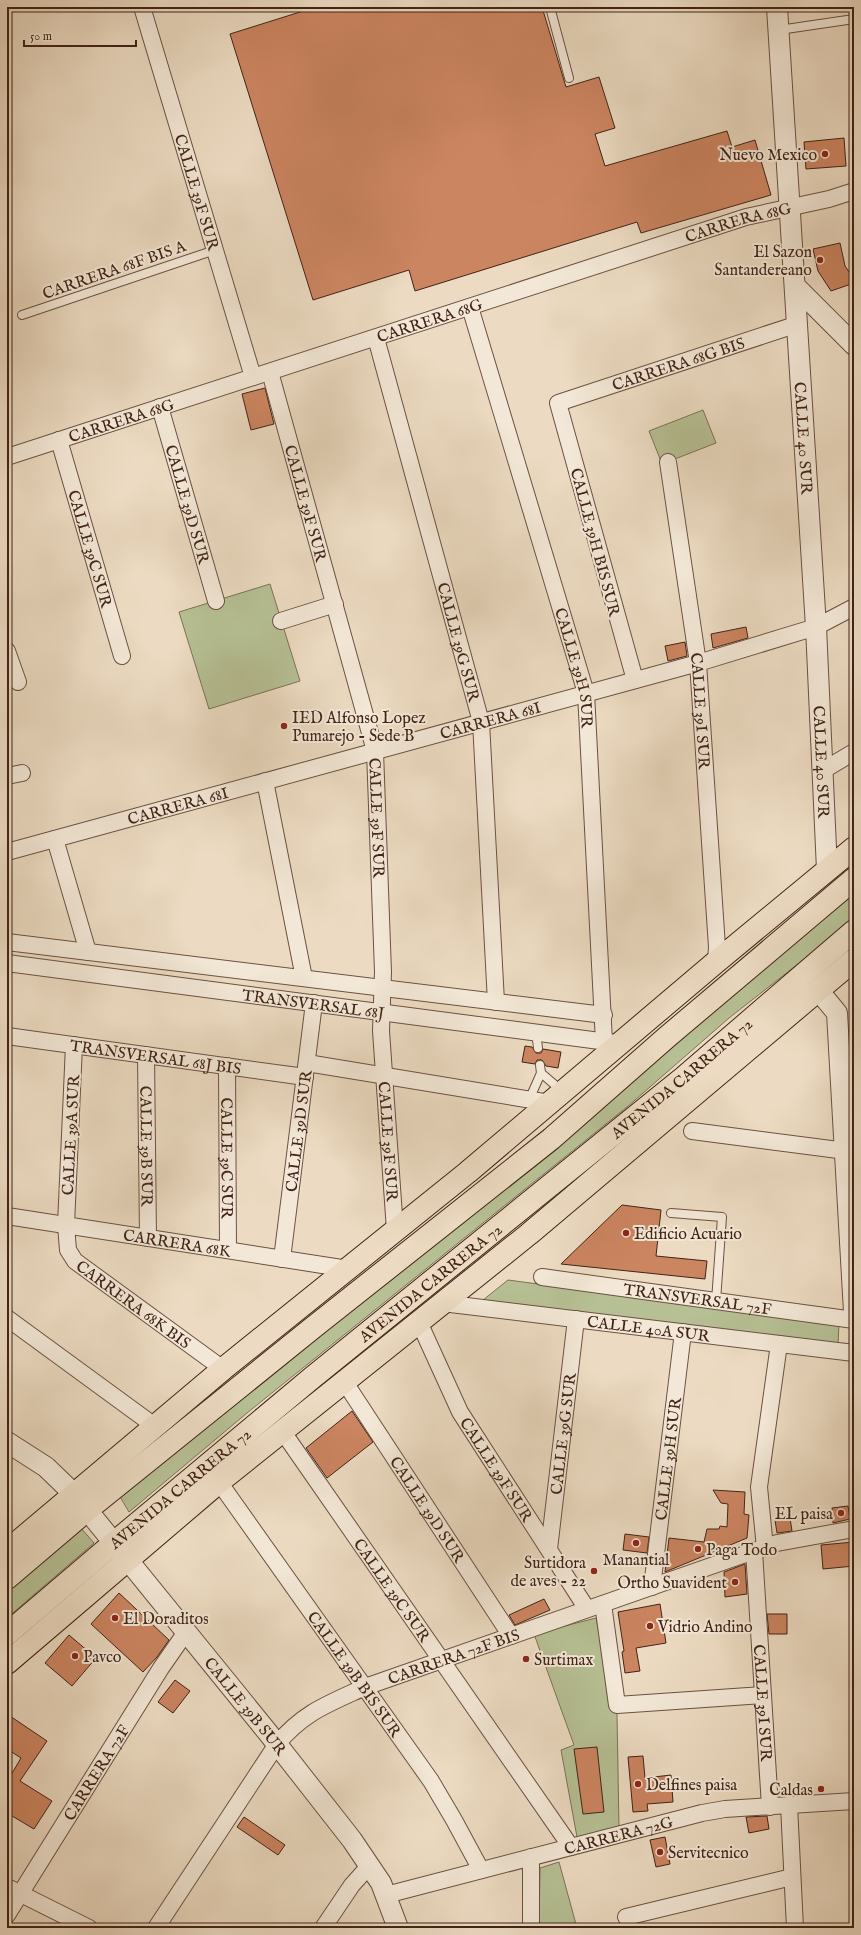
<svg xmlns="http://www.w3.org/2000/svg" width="861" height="1935" viewBox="0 0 861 1935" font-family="'IM FELL English',serif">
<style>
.green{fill:#b6c094;stroke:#7c7256}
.building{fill:#cc8561;stroke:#412317}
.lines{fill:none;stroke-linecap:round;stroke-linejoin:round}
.service-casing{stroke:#6c5142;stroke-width:10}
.minor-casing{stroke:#6c5142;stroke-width:18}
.tertiary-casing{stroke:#6c5142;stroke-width:22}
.trunk-casing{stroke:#412317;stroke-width:24}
.service{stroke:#f3e8d7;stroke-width:8}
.minor{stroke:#f3e8d7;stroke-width:16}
.tertiary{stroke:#f3e8d7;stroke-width:20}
.trunk{stroke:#ecdbc2;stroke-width:22}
.poi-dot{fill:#8f2418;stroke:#f3e8d7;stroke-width:1.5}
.labels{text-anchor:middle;stroke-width:4;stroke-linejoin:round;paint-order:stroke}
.poi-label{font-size:16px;fill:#412317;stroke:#f3e8d7;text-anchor:start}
.street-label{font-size:16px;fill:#412317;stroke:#f3e8d7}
</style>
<rect width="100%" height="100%" fill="#ecdbc2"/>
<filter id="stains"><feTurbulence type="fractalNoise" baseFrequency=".005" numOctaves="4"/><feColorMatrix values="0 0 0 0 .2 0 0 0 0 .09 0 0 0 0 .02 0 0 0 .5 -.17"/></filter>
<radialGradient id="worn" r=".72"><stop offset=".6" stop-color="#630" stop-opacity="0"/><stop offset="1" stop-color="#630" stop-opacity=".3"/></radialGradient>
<g class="green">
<polygon points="703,410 716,443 662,464 649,431"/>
<polygon points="270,584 300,681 209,709 179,612"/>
<polygon points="854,889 854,920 729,1018 627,1107 247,1413 129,1512 119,1495"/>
<polygon points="508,1280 839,1324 838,1345 483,1300"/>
<polygon points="80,1527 94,1543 7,1618 7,1589"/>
<polygon points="596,1618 617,1714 619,1828 577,1837 561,1750 574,1745 534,1634"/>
<polygon points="559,1862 577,1928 539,1928 540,1868"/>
</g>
<g class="building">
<polygon points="316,7 542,7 566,87 599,77 615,128 595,134 605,166 727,131 732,147 755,140 771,195 641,233 637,222 415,291 409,270 313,300 230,34"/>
<polygon points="844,138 846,166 806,169 804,142"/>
<polygon points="840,243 845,266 854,279 854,283 831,291 818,271 813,249"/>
<polygon points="265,388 274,424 251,430 242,394"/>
<polygon points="746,627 748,638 713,648 711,634"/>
<polygon points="685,642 687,656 668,661 665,646"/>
<polygon points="525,1046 532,1047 536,1053 541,1053 543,1049 561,1052 558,1068 546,1066 542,1060 537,1060 535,1064 522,1062"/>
<polygon points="622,1205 661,1210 656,1256 707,1261 705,1279 561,1264"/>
<polygon points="352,1411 373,1442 327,1478 306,1448"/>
<polygon points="713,1490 745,1492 744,1514 749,1515 747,1538 665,1572 669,1538 704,1542 707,1529 719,1529 720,1526 727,1527 728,1504 721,1503"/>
<polygon points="848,1506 850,1519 833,1523 832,1508"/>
<polygon points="790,1518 792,1531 777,1533 775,1520"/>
<polygon points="625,1534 649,1537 647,1553 623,1550"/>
<polygon points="854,1542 854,1566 823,1569 821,1545"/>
<polygon points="745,1564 747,1594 725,1597 724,1572"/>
<polygon points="119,1593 169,1640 157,1657 143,1672 91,1624"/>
<polygon points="544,1599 550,1610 515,1625 509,1615"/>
<polygon points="660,1604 666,1643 636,1648 640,1671 625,1673 622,1652 624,1651 618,1612"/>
<polygon points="767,1614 787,1614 787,1634 769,1634"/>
<polygon points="69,1635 96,1658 72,1686 45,1663"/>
<polygon points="175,1680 190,1691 173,1713 158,1702"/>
<polygon points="7,1714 47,1741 20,1781 52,1801 34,1829 7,1813 7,1772 11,1775 21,1758 7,1749"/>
<polygon points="597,1747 604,1812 583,1814 574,1749"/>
<polygon points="643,1756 645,1778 671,1775 673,1802 647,1804 648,1811 633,1812 628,1757"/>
<polygon points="767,1816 769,1829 749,1833 746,1817"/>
<polygon points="244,1817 285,1845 278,1855 237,1827"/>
<polygon points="665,1837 670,1864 656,1867 650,1840"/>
</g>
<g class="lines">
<defs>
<g id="service">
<polyline points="550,7 569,78"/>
<polyline points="779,30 854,19"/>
<polyline points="22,315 215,250"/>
<polyline points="536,1032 538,1048"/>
<polyline points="541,1073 562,1091"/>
<polyline points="529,1100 541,1073 540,1065"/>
<polyline points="671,1213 722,1217 716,1301"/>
</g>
<g id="minor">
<path id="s1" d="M142,7L253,377"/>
<path id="s2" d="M470,307L586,693L604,1042"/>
<path id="s3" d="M376,338L481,722L496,1002"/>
<path id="s4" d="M270,372L375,751L383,972L381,1031L395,1230"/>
<path id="s5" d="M160,407L216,601"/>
<path id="s6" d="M59,440L122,656"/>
<path id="s7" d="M7,457L746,217L829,199L854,191"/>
<path id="s8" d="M668,462L698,663L717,947L716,962"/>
<polyline points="281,621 335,604"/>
<polyline points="7,651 18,682"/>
<path id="s9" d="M635,680L558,403L798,324"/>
<polyline points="822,771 854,752"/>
<polyline points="7,776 22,773"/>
<polyline points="265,781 304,978"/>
<polyline points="55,839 88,952"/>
<path id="s10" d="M7,852L698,663L816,627L854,607"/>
<polyline points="7,942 604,1015"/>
<path id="s11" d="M7,963L615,1043"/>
<path id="s12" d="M7,1036L305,1077"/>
<path id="s13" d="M74,1045L66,1225L68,1250L75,1261L223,1369"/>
<path id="s14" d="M146,1055L148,1238"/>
<polyline points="307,1063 550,1103"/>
<path id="s15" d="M227,1066L228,1250"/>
<polyline points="692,1131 854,1152"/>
<path id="s16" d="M7,1216L348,1269"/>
<path id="s17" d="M282,1259L314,1003"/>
<path id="s18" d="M542,1277L854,1320"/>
<path id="s19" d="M442,1303L854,1353"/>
<polyline points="7,1318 156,1427"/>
<path id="s20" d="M419,1322L460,1412L587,1609"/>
<path id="s21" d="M344,1381L511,1636"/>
<path id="s22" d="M283,1432L571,1847"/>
<path id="s23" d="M219,1482L431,1781L454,1820L481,1870"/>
<polyline points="765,1548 759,1487 779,1344"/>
<path id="s24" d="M549,1549L576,1319"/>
<path id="s25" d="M754,1551L770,1807"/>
<path id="s26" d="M652,1587L683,1332"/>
<polyline points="603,1604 617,1705 763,1695"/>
<polyline points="789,1805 795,1928"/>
<polyline points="7,1887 89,1928"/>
<path id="s27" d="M386,1895L702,1813L725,1809L854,1801"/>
<path id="s28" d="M7,1915L161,1668L186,1632"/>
<polyline points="626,1917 792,1877"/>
<path id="s29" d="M156,1928L277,1744C304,1712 328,1704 365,1687L777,1543L854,1529"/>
<polyline points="323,1928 352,1885 370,1865"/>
<polyline points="531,1928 531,1857"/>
</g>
<g id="tertiary">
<path id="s30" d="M777,7L816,627L827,870"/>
<polyline points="795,286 854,345"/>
<polyline points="818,990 837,1013 854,1312"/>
<path id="s31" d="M7,1442L46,1467L75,1495L269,1734L352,1840L381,1883L398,1928"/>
</g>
<g id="trunk">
<polyline points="7,1551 223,1369 468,1172 716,962 854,848"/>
<polyline points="7,1578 87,1510 315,1326 551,1139 667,1037 854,879"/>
<path id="s32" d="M7,1634L114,1543L313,1377L683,1078L854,931"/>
<polyline points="7,1663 219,1482 529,1234 854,960"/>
</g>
</defs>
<use href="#service" class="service-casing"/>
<use href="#minor" class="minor-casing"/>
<use href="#tertiary" class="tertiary-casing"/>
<use href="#trunk" class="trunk-casing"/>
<use href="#service" class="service"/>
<use href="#minor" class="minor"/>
<use href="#tertiary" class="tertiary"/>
<use href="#trunk" class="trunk"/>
</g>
<g class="poi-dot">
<circle cx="825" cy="154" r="4"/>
<circle cx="820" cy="260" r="4"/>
<circle cx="284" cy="726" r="4"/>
<circle cx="626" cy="1233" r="4"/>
<circle cx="841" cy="1513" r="4"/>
<circle cx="636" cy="1543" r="4"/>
<circle cx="698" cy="1549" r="4"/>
<circle cx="594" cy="1571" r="4"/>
<circle cx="735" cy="1582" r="4"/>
<circle cx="115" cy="1618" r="4"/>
<circle cx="650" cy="1626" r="4"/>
<circle cx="75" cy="1656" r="4"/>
<circle cx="526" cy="1659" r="4"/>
<circle cx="638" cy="1784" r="4"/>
<circle cx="821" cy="1789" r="4"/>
<circle cx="660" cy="1852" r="4"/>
</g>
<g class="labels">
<g class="poi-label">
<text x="817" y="160" text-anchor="end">Nuevo Mexico</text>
<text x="812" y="257" text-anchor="end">El Sazon<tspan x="812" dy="18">Santandereano</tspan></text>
<text x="292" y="723">IED Alfonso Lopez<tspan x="292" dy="18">Pumarejo - Sede B</tspan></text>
<text x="634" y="1239">Edificio Acuario</text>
<text x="833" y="1519" text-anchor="end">EL paisa</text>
<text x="706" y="1555">Paga Todo</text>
<text x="636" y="1565" text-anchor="middle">Manantial</text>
<text x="586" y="1568" text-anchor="end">Surtidora<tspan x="586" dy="18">de aves - 22</tspan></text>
<text x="727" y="1588" text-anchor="end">Ortho Suavident</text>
<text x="123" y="1624">El Doraditos</text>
<text x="658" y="1632">Vidrio Andino</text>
<text x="83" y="1662">Pavco</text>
<text x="534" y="1665">Surtimax</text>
<text x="646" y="1790">Delfines paisa</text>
<text x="813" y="1795" text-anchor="end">Caldas</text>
<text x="668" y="1858">Servitecnico</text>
</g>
<g class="street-label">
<text dy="6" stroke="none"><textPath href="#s1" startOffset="193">CALLE 39F SUR</textPath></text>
<text dy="6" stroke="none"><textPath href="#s7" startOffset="768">CARRERA 68G</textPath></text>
<text transform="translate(114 269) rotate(-19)" y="6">CARRERA 68F BIS A</text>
<text dy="6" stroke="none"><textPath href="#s7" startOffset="444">CARRERA 68G</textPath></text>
<text dy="6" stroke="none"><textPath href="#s9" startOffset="414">CARRERA 68G BIS</textPath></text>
<text dy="6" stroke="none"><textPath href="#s7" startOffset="120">CARRERA 68G</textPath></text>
<text dy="6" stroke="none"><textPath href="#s30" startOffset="432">CALLE 40 SUR</textPath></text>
<text dy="6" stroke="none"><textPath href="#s4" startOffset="136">CALLE 39F SUR</textPath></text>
<text dy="6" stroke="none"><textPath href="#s5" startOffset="101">CALLE 39D SUR</textPath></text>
<text transform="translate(596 542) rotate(75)" y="6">CALLE 39H BIS SUR</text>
<text dy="6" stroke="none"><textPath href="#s6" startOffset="113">CALLE 39C SUR</textPath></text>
<text dy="6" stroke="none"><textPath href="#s3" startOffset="315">CALLE 39G SUR</textPath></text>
<text dy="6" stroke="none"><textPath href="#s2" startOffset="376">CALLE 39H SUR</textPath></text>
<text dy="6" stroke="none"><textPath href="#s8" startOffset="251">CALLE 39I SUR</textPath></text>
<text dy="6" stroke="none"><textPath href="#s10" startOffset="501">CARRERA 68I</textPath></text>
<text dy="6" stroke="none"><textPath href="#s30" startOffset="756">CALLE 40 SUR</textPath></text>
<text dy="6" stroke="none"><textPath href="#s10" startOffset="177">CARRERA 68I</textPath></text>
<text dy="6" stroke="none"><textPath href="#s4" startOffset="460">CALLE 39F SUR</textPath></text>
<text dy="6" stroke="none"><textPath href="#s11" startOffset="309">TRANSVERSAL 68J</textPath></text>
<text dy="6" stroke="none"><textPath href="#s12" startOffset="150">TRANSVERSAL 68J BIS</textPath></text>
<text dy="6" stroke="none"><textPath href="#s32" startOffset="874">AVENIDA CARRERA 72</textPath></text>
<text dy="6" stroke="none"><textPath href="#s17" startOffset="129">CALLE 39D SUR</textPath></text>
<text transform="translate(70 1135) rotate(-87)" y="6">CALLE 39A SUR</text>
<text dy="6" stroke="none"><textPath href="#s4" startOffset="784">CALLE 39F SUR</textPath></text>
<text dy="6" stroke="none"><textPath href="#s14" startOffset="91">CALLE 39B SUR</textPath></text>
<text dy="6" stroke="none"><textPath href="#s15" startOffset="92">CALLE 39C SUR</textPath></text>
<text dy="6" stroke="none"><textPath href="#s16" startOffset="172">CARRERA 68K</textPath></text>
<text dy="6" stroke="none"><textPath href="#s32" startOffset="550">AVENIDA CARRERA 72</textPath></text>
<text dy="6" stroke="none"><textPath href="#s18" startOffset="157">TRANSVERSAL 72F</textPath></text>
<text dy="6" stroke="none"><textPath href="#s13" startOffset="291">CARRERA 68K BIS</textPath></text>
<text dy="6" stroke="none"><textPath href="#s19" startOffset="208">CALLE 40A SUR</textPath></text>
<text dy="6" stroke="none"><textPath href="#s24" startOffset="116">CALLE 39G SUR</textPath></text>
<text dy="6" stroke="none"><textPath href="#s26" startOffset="129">CALLE 39H SUR</textPath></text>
<text dy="6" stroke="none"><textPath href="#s20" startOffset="167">CALLE 39F SUR</textPath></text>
<text dy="6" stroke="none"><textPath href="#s32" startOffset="226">AVENIDA CARRERA 72</textPath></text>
<text dy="6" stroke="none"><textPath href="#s21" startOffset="153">CALLE 39D SUR</textPath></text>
<text dy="6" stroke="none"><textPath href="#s22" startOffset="192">CALLE 39C SUR</textPath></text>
<text dy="6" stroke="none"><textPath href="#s29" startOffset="420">CARRERA 72F BIS</textPath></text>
<text dy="6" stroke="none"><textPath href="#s23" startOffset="235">CALLE 39B BIS SUR</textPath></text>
<text dy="6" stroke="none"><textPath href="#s25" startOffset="152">CALLE 39I SUR</textPath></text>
<text dy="6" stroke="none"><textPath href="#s31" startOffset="358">CALLE 39B SUR</textPath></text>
<text dy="6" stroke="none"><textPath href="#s28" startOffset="168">CARRERA 72F</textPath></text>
<text dy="6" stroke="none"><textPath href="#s27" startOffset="240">CARRERA 72G</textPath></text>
</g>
</g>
<rect width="861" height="1935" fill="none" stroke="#ecdbc2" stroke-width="24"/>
<rect x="8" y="8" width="845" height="1919" fill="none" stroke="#412317" stroke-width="2"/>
<rect x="12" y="12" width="837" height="1911" fill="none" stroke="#412317"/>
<path d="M24 40v6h112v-6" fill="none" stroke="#412317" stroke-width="2"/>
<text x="30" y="40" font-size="12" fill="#412317" stroke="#f3e8d7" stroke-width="3" paint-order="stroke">50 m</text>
<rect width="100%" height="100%" filter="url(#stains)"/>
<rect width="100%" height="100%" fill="url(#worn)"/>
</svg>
